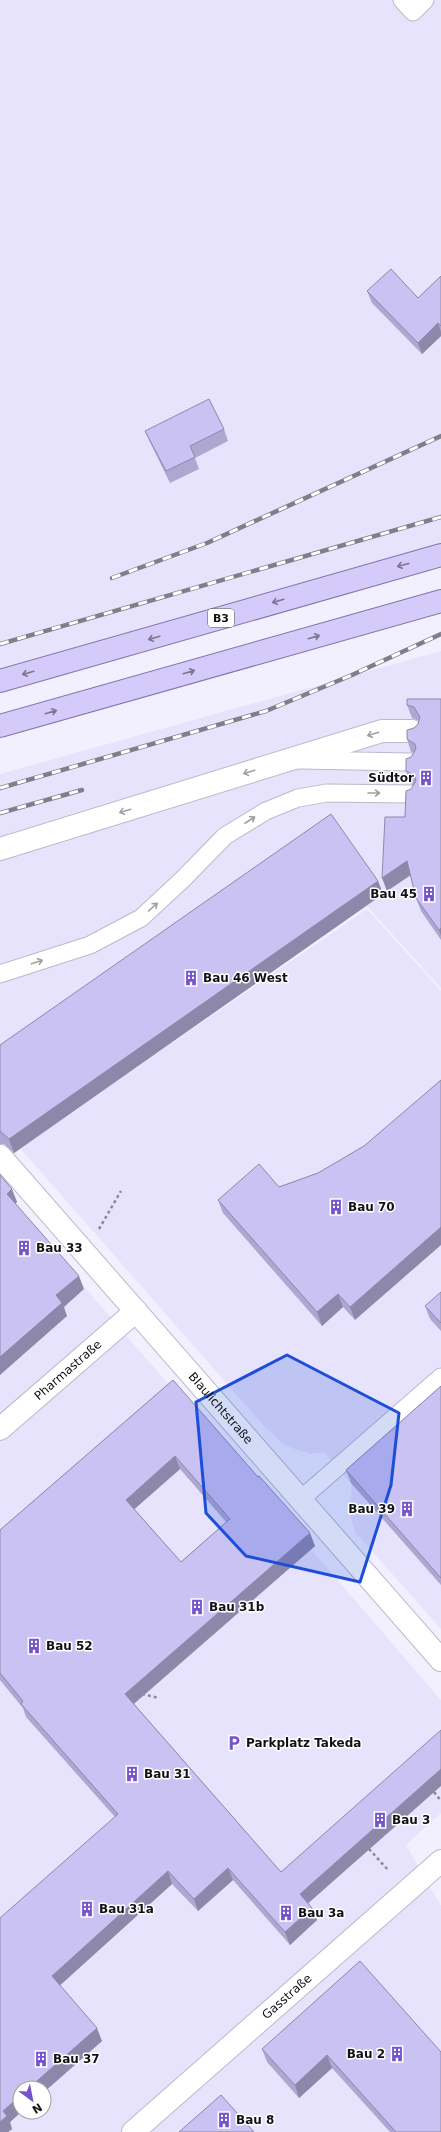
<svg xmlns="http://www.w3.org/2000/svg" width="441" height="2132" viewBox="0 0 441 2132" font-family="'DejaVu Sans',sans-serif">
<style>
.built{fill:#e7e3fd;fill-rule:evenodd}
.lines{fill:none;stroke-linecap:round;stroke-linejoin:round}
.lane-casing{stroke:#bbb9ca;stroke-width:19}
.street-casing{stroke:#bbb9ca;stroke-width:24}
.primary-casing{stroke:#7e74a9;stroke-width:24}
.path{stroke:#8b8994;stroke-width:2.5;stroke-dasharray:3 3;stroke-linecap:butt}
.lane{stroke:#fff;stroke-width:17}
.street{stroke:#fff;stroke-width:22}
.primary{stroke:#d4cbfa;stroke-width:22}
.rail-casing{stroke:#807e88;stroke-width:4.5}
.rail{stroke:#fff;stroke-width:3;stroke-dasharray:9;stroke-linecap:butt}
.wall{fill:#aea7d1;fill-rule:evenodd}
.shaded-wall{fill:#8d88aa}
.building{fill:#cac2f3;stroke:#8d88aa;fill-rule:evenodd}
.oneway{stroke:#7d7794}
.oneway2{stroke:#a0a0a2}
.marked{fill:#1d4ed8;fill-opacity:0.2;stroke:#1d4ed8;stroke-width:3;stroke-linejoin:round}
.labels{text-anchor:middle;stroke-width:3;stroke-linejoin:round;paint-order:stroke}
.shield{fill:#fff;stroke:#59585d;stroke-width:1}
.shield-label{font-size:11px;font-weight:bold;fill:#121117}
.poi-label{font-size:12px;font-weight:bold;fill:#121117;stroke:#fff;text-anchor:start}
.street-label{font-size:12px;fill:#121117;stroke:#fff}
</style>
<rect width="100%" height="100%" fill="#f2f0ff"/>
<g class="built">
<polygon points="0,0 441,0 441,550 0,675"/>
<polygon points="441,651 441,988 367,906 51,1126 367,909 441,991 441,1629 355,1532 349,1511 352,1485 324,1452 311,1454 297,1450 283,1444 264,1426 20,1148 0,1171 0,774"/>
<path d="M0,1183L75,1276L441,1700V1813L406,1845L441,1906V2132H0ZM20,2088H44V2112H20Z"/>
</g>
<g class="lines">
<defs>
<g id="lane">
<polyline points="402,0 413,12 425,0"/>
<polyline points="299,760 411,762"/>
<polyline points="0,974 90,945 141,918 182,880 225,836 266,811 298,798 327,793 411,794"/>
<polyline points="301,1499 441,1377"/>
</g>
<g id="street">
<polyline points="0,849 382,731 412,731"/>
<path id="s1" d="M0,1156L441,1660"/>
<path id="s2" d="M0,1429L136,1311"/>
<path id="s3" d="M133,2132L441,1861"/>
</g>
<g id="primary">
<polyline points="0,681 441,555"/>
<polyline points="0,726 441,601"/>
</g>
</defs>
<use href="#lane" class="lane-casing"/>
<use href="#street" class="street-casing"/>
<use href="#primary" class="primary-casing"/>
<g class="path">
<polyline points="99,1229 121,1191"/>
<polyline points="142,1694 159,1698"/>
<polyline points="434,1792 441,1801"/>
<polyline points="369,1849 389,1871"/>
</g>
<use href="#lane" class="lane"/>
<use href="#street" class="street"/>
<use href="#primary" class="primary"/>
<defs>
<g id="rail">
<polyline points="112,578 207,543 441,436"/>
<polyline points="0,644 441,517"/>
<polyline points="0,788 266,711 352,675 441,634"/>
<polyline points="0,813 82,790"/>
</g>
</defs>
<use href="#rail" class="rail-casing"/>
<use href="#rail" class="rail"/>
</g>
<g class="wall">
<polygon points="441,276 441,336 422,354 372,303 367,291 418,298"/>
<polygon points="224,429 228,441 195,458 199,469 170,483 150,442 145,431"/>
<polygon points="441,699 441,940 421,911 416,898 411,875 387,891 411,789 414,786 411,784 406,771 411,757 414,753 411,752 407,739 414,728 418,724 419,721 412,718 407,705"/>
<polygon points="378,881 383,894 14,1153 4,1144 0,1144 0,1045"/>
<polygon points="318,1173 355,1320 343,1307 322,1326 223,1213 218,1200 279,1187"/>
<polygon points="441,1292 441,1331 430,1319 425,1306"/>
<path d="M173,1380L315,1546L134,1704L308,1903L317,1920L290,1945L233,1880L198,1911L172,1884L60,1985L102,2041L44,2092V2088L20,2112H21L10,2122L12,2129L8,2132H0L115,1817L26,1717L23,1708L0,1680V1530ZM180,1469L226,1522L181,1562L134,1509Z"/>
<polygon points="441,1386 441,1585 351,1483 346,1470"/>
<polygon points="262,2049 441,2052 441,2132 390,2132 332,2068 299,2098 267,2062"/>
</g>
<g class="shaded-wall">
<polygon points="438,323 441,332 441,336 422,354 418,343"/>
<polygon points="407,861 412,874 387,891 382,878"/>
<polygon points="378,881 383,894 14,1153 9,1139"/>
<polygon points="441,928 441,936 439,930"/>
<polygon points="12,1189 17,1202 12,1208 7,1194"/>
<polygon points="441,1227 441,1245 355,1320 350,1307"/>
<polygon points="79,1276 84,1289 64,1307 67,1316 0,1375 0,1357 56,1295"/>
<polygon points="338,1294 343,1307 322,1326 317,1312"/>
<polygon points="175,1456 180,1469 130,1513 126,1500"/>
<polygon points="310,1533 315,1546 130,1707 125,1694"/>
<polygon points="441,1769 441,1786 304,1907 300,1894"/>
<polygon points="228,1868 233,1880 198,1911 194,1899"/>
<polygon points="168,1871 172,1884 56,1989 52,1976"/>
<polygon points="312,1908 317,1920 290,1945 285,1932"/>
<polygon points="97,2028 102,2041 44,2092 44,2088 29,2088"/>
<polygon points="327,2055 332,2068 299,2098 295,2085"/>
<polygon points="20,2096 20,2112 21,2112 10,2122 12,2129 8,2132 0,2132 0,2122 3,2111"/>
</g>
<g class="building">
<polygon points="391,269 418,298 441,276 441,326 438,323 418,343 367,291"/>
<polygon points="209,399 224,429 190,446 195,457 166,471 145,431"/>
<polygon points="407,699 441,699 441,928 439,930 416,898 407,861 382,878 385,817 405,817 406,791 411,789 416,781 415,776 406,771 406,759 411,757 416,749 415,744 407,739 407,730 414,728 418,724 420,717 414,707 407,705"/>
<polygon points="331,814 378,881 9,1139 0,1131 0,1045"/>
<polygon points="441,1080 441,1227 350,1307 338,1294 317,1312 218,1200 259,1164 279,1187 318,1173 364,1146"/>
<polygon points="0,1175 12,1189 7,1194 79,1276 56,1295 62,1303 0,1357"/>
<polygon points="441,1292 441,1323 425,1306"/>
<path d="M173,1380L258,1477L259,1476L310,1533L125,1694L281,1872L441,1730V1769L300,1894L312,1908L285,1932L228,1868L194,1899L168,1871L52,1976L97,2028L29,2088H20V2096L3,2111L7,2116L0,2122V1918L118,1814L21,1704L23,1701L0,1673V1530ZM175,1456L230,1519L181,1562L126,1500Z"/>
<polygon points="441,1386 441,1578 346,1470"/>
<polygon points="360,1961 441,2052 441,2132 396,2132 327,2055 295,2085 262,2049"/>
<polygon points="221,2095 254,2132 179,2132"/>
</g>
<defs><path id="oneway-shaft" d="M-6 0H5M1.5-3L5.5 0L1.5 3" fill="none" stroke-width="1.6" stroke-linecap="round" stroke-linejoin="round"/></defs>
<g class="oneway">
<use href="#oneway-shaft" transform="translate(403 565) rotate(165)"/>
<use href="#oneway-shaft" transform="translate(278 601) rotate(164)"/>
<use href="#oneway-shaft" transform="translate(314 637) rotate(-16)"/>
<use href="#oneway-shaft" transform="translate(154 638) rotate(164)"/>
<use href="#oneway-shaft" transform="translate(189 672) rotate(-16)"/>
<use href="#oneway-shaft" transform="translate(28 673) rotate(164)"/>
<use href="#oneway-shaft" transform="translate(51 712) rotate(-16)"/>
</g>
<g class="oneway2">
<use href="#oneway-shaft" transform="translate(373 734) rotate(163)"/>
<use href="#oneway-shaft" transform="translate(249 772) rotate(163)"/>
<use href="#oneway-shaft" transform="translate(374 793)"/>
<use href="#oneway-shaft" transform="translate(125 811) rotate(163)"/>
<use href="#oneway-shaft" transform="translate(250 820) rotate(-33)"/>
<use href="#oneway-shaft" transform="translate(153 907) rotate(-42)"/>
<use href="#oneway-shaft" transform="translate(37 962) rotate(-18)"/>
</g>
<path class="marked" d="M287,1355L399,1413L391,1485L360,1582L246,1556L206,1513L196,1402Z"/>
<defs>
<symbol id="building-bare" viewBox="-9 -9 18 18"><path d="M-4-6H4V6H1V3H-1V6H-4ZM-2.5-4.3h1.7v1.8h-1.7ZM.8-4.3h1.7v1.8H.8ZM-2.5-1h1.7V.8h-1.7ZM.8-1h1.7V.8H.8Z" fill="#7553cd" stroke="#fff" stroke-width="2.5" paint-order="stroke"/></symbol>
<symbol id="parking-bare" viewBox="-9 -9 18 18"><path d="M-3.5-5.5H1a3.5 3.5 0 0 1 0 7H-1V5.5H-3.5ZM-1-3.4V-.6H.8a1.4 1.4 0 0 0 0-2.8Z" fill="#7553cd" stroke="#fff" stroke-width="2.5" paint-order="stroke"/></symbol>
</defs>
<g fill-rule="evenodd">
<use href="#building-bare" x="415" y="767" width="22" height="22"/>
<use href="#building-bare" x="418" y="883" width="22" height="22"/>
<use href="#building-bare" x="180" y="967" width="22" height="22"/>
<use href="#building-bare" x="325" y="1196" width="22" height="22"/>
<use href="#building-bare" x="13" y="1237" width="22" height="22"/>
<use href="#building-bare" x="396" y="1498" width="22" height="22"/>
<use href="#building-bare" x="186" y="1596" width="22" height="22"/>
<use href="#building-bare" x="23" y="1635" width="22" height="22"/>
<use href="#parking-bare" x="223" y="1732" width="22" height="22"/>
<use href="#building-bare" x="121" y="1763" width="22" height="22"/>
<use href="#building-bare" x="369" y="1809" width="22" height="22"/>
<use href="#building-bare" x="76" y="1898" width="22" height="22"/>
<use href="#building-bare" x="275" y="1902" width="22" height="22"/>
<use href="#building-bare" x="386" y="2043" width="22" height="22"/>
<use href="#building-bare" x="30" y="2048" width="22" height="22"/>
<use href="#building-bare" x="213" y="2109" width="22" height="22"/>
</g>
<g class="labels">
<rect class="shield" x="208" y="609" width="26" height="18" rx="3"/>
<g class="shield-label">
<text x="221" y="622">B3</text>
</g>
<g class="poi-label">
<text x="414" y="782" text-anchor="end">Südtor</text>
<text x="417" y="898" text-anchor="end">Bau 45</text>
<text x="203" y="982">Bau 46 West</text>
<text x="348" y="1211">Bau 70</text>
<text x="36" y="1252">Bau 33</text>
<text x="395" y="1513" text-anchor="end">Bau 39</text>
<text x="209" y="1611">Bau 31b</text>
<text x="46" y="1650">Bau 52</text>
<text x="246" y="1747">Parkplatz Takeda</text>
<text x="144" y="1778">Bau 31</text>
<text x="392" y="1824">Bau 3</text>
<text x="99" y="1913">Bau 31a</text>
<text x="298" y="1917">Bau 3a</text>
<text x="385" y="2058" text-anchor="end">Bau 2</text>
<text x="53" y="2063">Bau 37</text>
<text x="236" y="2124">Bau 8</text>
</g>
<g class="street-label">
<text dy="4" stroke="none"><textPath href="#s2" startOffset="90">Pharmastraße</textPath></text>
<text dy="4" stroke="none"><textPath href="#s1" startOffset="335">Blaulichtstraße</textPath></text>
<text dy="4" stroke="none"><textPath href="#s3" startOffset="205">Gasstraße</textPath></text>
</g>
</g>
<g transform="translate(32 2100) rotate(148)"><circle r="19" fill="#ffffff" stroke="#a0a0a2"/>
<path d="M0-3L7 15L0 10L-7 15Z" fill="#7553cd"/>
<text y="-6" font-size="11" font-weight="bold" text-anchor="middle" fill="#121117">N</text>
</g>
</svg>
